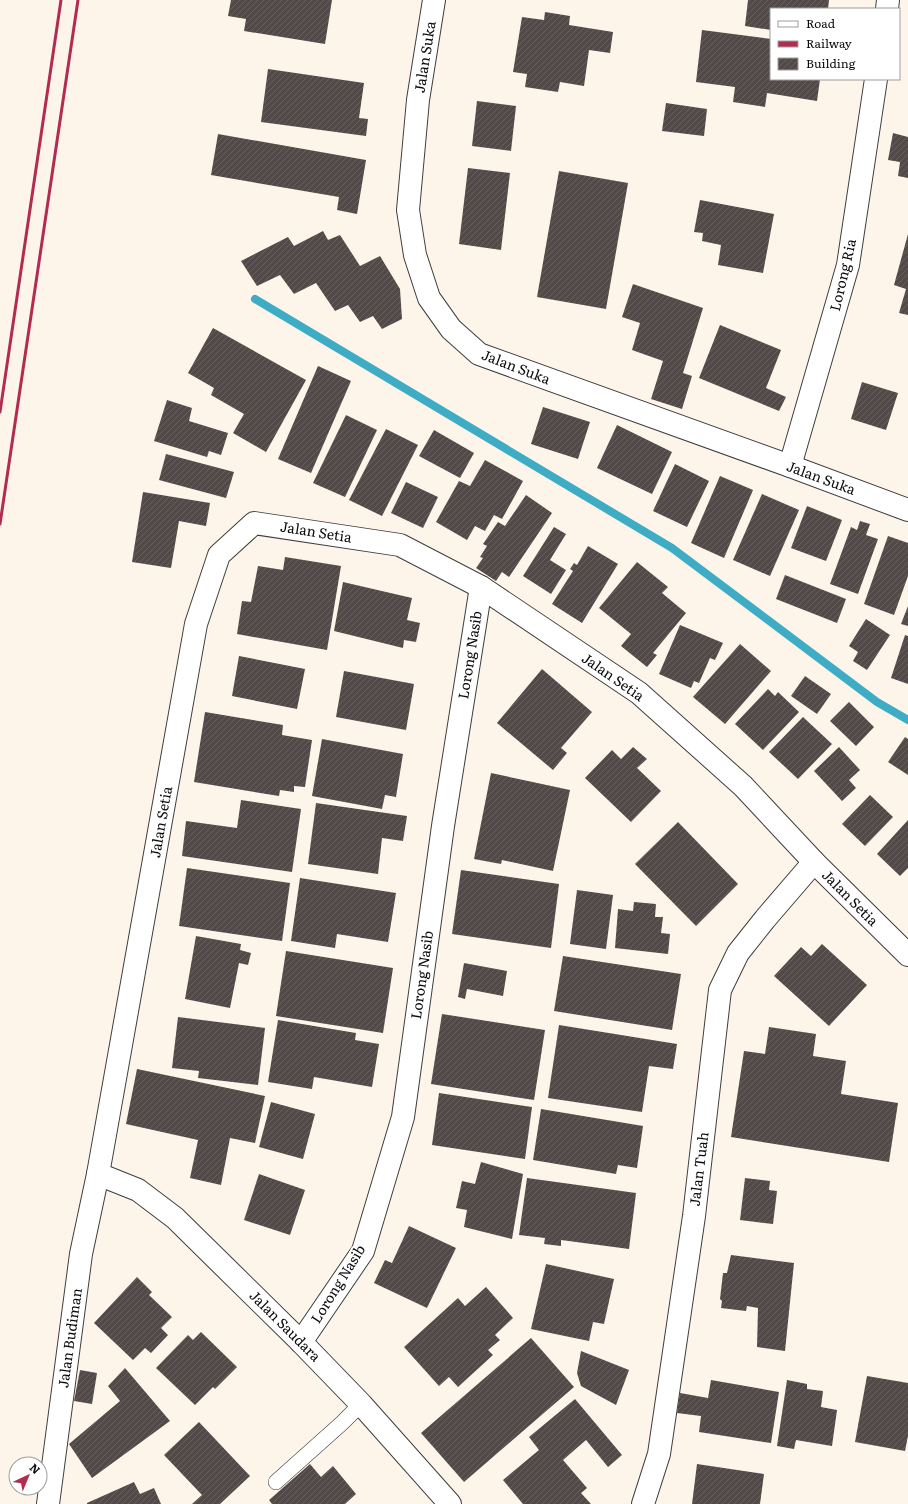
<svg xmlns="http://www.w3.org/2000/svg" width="908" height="1504" viewBox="0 0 908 1504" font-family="Literata,serif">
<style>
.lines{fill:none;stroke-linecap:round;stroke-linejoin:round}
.stream{stroke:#3dacc4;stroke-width:8}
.building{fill:url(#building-hatch)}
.lane-casing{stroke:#3e3e3e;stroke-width:16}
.street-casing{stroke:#3e3e3e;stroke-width:24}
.lane{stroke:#fff;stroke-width:15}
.street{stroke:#fff;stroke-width:22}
.rail{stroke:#b12c50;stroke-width:3}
.labels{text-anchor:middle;stroke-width:4;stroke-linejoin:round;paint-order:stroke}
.street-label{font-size:14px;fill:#0b0b0b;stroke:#fff}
</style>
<defs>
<pattern id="building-hatch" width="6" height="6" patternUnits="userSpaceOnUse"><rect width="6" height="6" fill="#524a48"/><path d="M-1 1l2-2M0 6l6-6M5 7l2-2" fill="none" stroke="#66605e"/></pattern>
</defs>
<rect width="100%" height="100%" fill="#fef5ea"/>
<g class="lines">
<polyline class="stream" points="255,299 672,548 877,702 908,720"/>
</g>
<g class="building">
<polygon points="231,0 332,0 325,44 244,31 246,19 228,16"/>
<polygon points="748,0 829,0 828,9 771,9 771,30 745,26"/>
<polygon points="545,12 570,16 569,25 613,32 610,53 589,50 584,86 560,82 558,92 525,87 527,74 513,72 522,17 544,20"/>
<polygon points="702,30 771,39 771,79 820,79 817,101 767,93 765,107 733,102 735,87 696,82"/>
<polygon points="268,69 364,83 359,118 368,119 366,136 261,122"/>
<polygon points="477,101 516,106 511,151 472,146"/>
<polygon points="666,103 707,109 704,136 662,131"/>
<polygon points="893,133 908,137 908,178 898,176 900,162 888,160"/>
<polygon points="218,134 366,160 357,214 337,210 339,197 211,175"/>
<polygon points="468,168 510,173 501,250 459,244"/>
<polygon points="559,171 628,183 606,309 537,297"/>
<polygon points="700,200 774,214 763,273 718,265 721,245 702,241 703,233 694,232"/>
<polygon points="323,231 328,240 340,235 360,266 380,256 400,289 402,319 382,329 373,316 360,322 348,305 335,311 316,283 294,294 280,275 257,286 241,261 288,237 294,246"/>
<polygon points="908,234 908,315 899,313 906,289 894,285"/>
<polygon points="633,284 703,308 683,373 692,376 682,409 651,399 663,361 632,350 640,323 622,317"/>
<polygon points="720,325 781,350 766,388 786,397 779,411 699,378"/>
<polygon points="213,328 306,380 266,452 233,433 244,414 211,395 214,388 188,373"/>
<polygon points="318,366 351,381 311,473 278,459"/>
<polygon points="862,382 898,393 886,430 851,419"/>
<polygon points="167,400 192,408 189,421 228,433 221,455 209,451 207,457 154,441"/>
<polygon points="543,407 590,422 578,459 531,444"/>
<polygon points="346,415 377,430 345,497 313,483"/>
<polygon points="617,425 672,452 652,494 597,468"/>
<polygon points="386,429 418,445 382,516 349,500"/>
<polygon points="434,430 474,453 460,478 419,456"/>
<polygon points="166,454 234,472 226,498 159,480"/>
<polygon points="485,460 523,481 502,519 494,515 485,531 475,526 467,540 436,522 459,481 470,486"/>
<polygon points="675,464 709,481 687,527 653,511"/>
<polygon points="720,476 753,490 724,558 691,543"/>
<polygon points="406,482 438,497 423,528 391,513"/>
<polygon points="143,492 210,503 206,526 179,521 171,568 132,562"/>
<polygon points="762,494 799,510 770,576 733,560"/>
<polygon points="526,495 552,513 509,577 502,572 496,581 476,568 483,558 480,557 487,546 483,544 498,522 505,526"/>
<polygon points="807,506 842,520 826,561 791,548"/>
<polygon points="860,521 870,524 866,535 878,539 858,594 830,584 851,527 857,530"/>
<polygon points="554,527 566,534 550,560 566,570 551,594 523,576"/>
<polygon points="888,536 908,543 908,576 894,615 864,604"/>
<polygon points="588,546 618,564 582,623 552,604 573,571 570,569 574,563 577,565"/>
<polygon points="285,557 341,566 327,650 237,634 242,601 251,602 258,566 283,570"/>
<polygon points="637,562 668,587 662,593 686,613 653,653 657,655 647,667 621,646 631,634 599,608"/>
<polygon points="785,575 846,599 837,623 776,599"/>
<polygon points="343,582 412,598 407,620 420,623 416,642 404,640 403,648 334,631"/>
<polygon points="908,606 908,626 901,624"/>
<polygon points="866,619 890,635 867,670 853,661 858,652 849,646"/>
<polygon points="680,625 723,643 715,660 710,658 699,683 694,681 691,688 659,674"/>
<polygon points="905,635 908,636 908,684 891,678"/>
<polygon points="740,644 771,671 725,724 693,697"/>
<polygon points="239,656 305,669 297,709 232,696"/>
<polygon points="542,669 592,712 561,748 567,753 553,770 497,723"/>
<polygon points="344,671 414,684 406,730 336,717"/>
<polygon points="805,676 831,694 817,714 791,696"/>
<polygon points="768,689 775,696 778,692 799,712 763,750 735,724"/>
<polygon points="849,702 874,727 856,746 830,721"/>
<polygon points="205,712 283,725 282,735 312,740 305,787 294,786 294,792 280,790 279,796 194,782"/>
<polygon points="803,717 832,744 798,779 769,752"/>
<polygon points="905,737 908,739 908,775 888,762"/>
<polygon points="322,739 403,754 396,797 385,795 382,809 312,796"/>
<polygon points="633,747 647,759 637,768 661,791 631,822 585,778 612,750 621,759"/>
<polygon points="839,747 860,770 849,780 856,788 842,801 814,771"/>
<polygon points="491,773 570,790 553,871 502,860 501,864 474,859"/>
<polygon points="870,795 893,817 865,846 842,824"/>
<polygon points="241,800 301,809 292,872 182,856 186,821 237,828"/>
<polygon points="316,803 407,816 403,841 382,838 378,874 308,864"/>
<polygon points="908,820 908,868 900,876 877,854"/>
<polygon points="678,822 738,884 696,926 635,864"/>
<polygon points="187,868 290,883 282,941 179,926"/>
<polygon points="461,870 559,884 551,948 452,934"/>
<polygon points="300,878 396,893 388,942 337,934 335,948 291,941"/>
<polygon points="577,890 613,895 606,949 570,944"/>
<polygon points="634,902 656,904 655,917 663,917 661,933 670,934 668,954 615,948 618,909 633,911"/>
<polygon points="196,936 241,944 240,950 251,953 248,965 239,963 230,1008 185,999"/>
<polygon points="822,944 867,985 829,1026 774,976 801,947 811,956"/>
<polygon points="286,951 393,968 383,1033 276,1016"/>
<polygon points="563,956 681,974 672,1030 554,1011"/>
<polygon points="464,963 507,971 503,996 467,989 465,999 458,997"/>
<polygon points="442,1014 545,1030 534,1100 431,1084"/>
<polygon points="178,1017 265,1028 258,1085 198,1078 199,1071 172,1068"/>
<polygon points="278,1020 356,1033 355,1040 379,1044 372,1087 314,1077 312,1089 268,1082"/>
<polygon points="559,1025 677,1044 673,1069 649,1066 642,1112 548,1098"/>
<polygon points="769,1027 816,1034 813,1056 846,1061 841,1094 898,1103 889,1162 731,1137 744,1051 765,1054"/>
<polygon points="137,1069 265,1096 255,1143 230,1138 221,1185 190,1178 198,1140 126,1124"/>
<polygon points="439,1093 532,1107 525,1159 432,1145"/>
<polygon points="271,1102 315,1114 303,1159 259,1147"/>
<polygon points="541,1109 643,1126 637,1168 618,1165 616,1174 533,1160"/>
<polygon points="481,1162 523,1174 512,1239 464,1227 467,1210 456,1208 462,1181 475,1184"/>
<polygon points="259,1174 305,1190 290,1235 244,1220"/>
<polygon points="527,1178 636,1193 629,1249 561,1240 561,1246 544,1244 545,1238 519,1235"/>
<polygon points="745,1178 770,1181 769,1190 777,1191 773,1224 740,1220"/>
<polygon points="409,1226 456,1248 427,1308 374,1283 385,1260 392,1263"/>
<polygon points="731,1255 794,1263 785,1351 757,1347 758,1308 747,1306 746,1311 721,1308 722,1301 720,1299 723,1273 727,1273"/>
<polygon points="546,1264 614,1279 604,1324 593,1322 589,1341 531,1329"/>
<polygon points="137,1277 152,1292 149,1295 172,1317 161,1328 168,1335 151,1353 145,1348 133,1360 94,1323"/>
<polygon points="486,1287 513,1318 495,1335 500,1340 488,1350 493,1355 458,1387 449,1377 439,1386 404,1347 458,1298 465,1306"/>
<polygon points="201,1332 237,1367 215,1389 213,1387 195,1405 156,1368 188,1335 193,1340"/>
<polygon points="531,1338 574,1387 464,1482 421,1433"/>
<polygon points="581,1351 629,1370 616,1405 581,1386 577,1373"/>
<polygon points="125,1368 170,1421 92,1478 69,1444 120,1401 108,1386"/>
<polygon points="80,1370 97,1373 92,1404 74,1401"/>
<polygon points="867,1376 908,1383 908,1436 905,1451 855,1442"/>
<polygon points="711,1380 779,1392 771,1443 699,1432 701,1416 677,1413 680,1393 708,1398"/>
<polygon points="787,1380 807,1384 807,1389 823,1391 821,1407 837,1410 832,1446 796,1440 794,1449 777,1446"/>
<polygon points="575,1399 622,1455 608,1467 586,1440 563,1460 587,1488 581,1493 591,1504 523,1504 503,1480 539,1450 529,1437"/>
<polygon points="199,1422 250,1476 220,1504 192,1504 202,1495 164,1455"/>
<polygon points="310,1464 321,1477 333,1466 356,1494 345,1504 272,1504 269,1500"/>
<polygon points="697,1464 764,1474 760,1504 692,1504"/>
<polygon points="134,1482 140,1494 154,1488 161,1504 87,1504 87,1503"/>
</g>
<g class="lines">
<defs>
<polyline id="lane" points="276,1482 342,1423 361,1404"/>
<g id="street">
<polyline points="434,0 418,100 408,210 415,255 429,298 451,329 479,354 790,466 908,510"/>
<polyline points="887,9 888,0"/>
<polyline points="790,466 848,265 876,79"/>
<polyline points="98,1174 138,1190 175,1218 301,1342 361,1404 450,1504"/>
<polyline points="301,1342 363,1251 403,1117 443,826 481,587"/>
<polyline points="48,1504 81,1254 98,1174 196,624 219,555 254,523 400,545 481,587 639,693 743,786 814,862 908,955"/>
<polyline points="643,1504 659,1454 694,1216 720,990 738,953 765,919 814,862"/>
</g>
</defs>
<use href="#lane" class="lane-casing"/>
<use href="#street" class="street-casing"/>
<use href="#lane" class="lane"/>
<use href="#street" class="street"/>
<g class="rail">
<polyline points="0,412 61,0"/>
<polyline points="0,524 78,0"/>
</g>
</g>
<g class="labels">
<g class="street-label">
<text transform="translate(425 57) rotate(-81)" y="5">Jalan Suka</text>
<text transform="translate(843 275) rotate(-77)" y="5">Lorong Ria</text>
<text transform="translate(516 367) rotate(21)" y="5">Jalan Suka</text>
<text transform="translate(821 478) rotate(20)" y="5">Jalan Suka</text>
<text transform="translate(316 532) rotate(9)" y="5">Jalan Setia</text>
<text transform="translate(470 655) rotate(-81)" y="5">Lorong Nasib</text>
<text transform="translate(613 677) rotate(35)" y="5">Jalan Setia</text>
<text transform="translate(161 822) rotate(-80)" y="5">Jalan Setia</text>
<text transform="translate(850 898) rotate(45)" y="5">Jalan Setia</text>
<text transform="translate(422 975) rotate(-82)" y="5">Lorong Nasib</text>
<text transform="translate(699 1169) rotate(-83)" y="5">Jalan Tuah</text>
<text transform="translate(338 1284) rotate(-58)" y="5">Lorong Nasib</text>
<text transform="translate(285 1326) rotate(45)" y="5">Jalan Saudara</text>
<text transform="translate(70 1338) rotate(-82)" y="5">Jalan Budiman</text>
</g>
</g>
<rect x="770" y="8" width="130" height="72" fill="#ffffff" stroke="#9d9d9d"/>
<rect x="778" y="21" width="20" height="6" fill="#ffffff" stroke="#9d9d9d"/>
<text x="806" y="28" font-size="12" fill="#0b0b0b">Road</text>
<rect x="778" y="41" width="20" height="6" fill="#b12c50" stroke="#9d9d9d"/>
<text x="806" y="48" font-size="12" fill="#0b0b0b">Railway</text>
<rect x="778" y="58" width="20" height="12" fill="url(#building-hatch)" stroke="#9d9d9d"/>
<text x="806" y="68" font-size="12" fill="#0b0b0b">Building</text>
<g transform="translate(28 1476) rotate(44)"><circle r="19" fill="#ffffff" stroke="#9d9d9d"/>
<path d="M0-3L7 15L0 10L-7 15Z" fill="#b12c50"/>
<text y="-6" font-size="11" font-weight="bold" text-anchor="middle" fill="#0b0b0b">N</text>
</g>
</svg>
